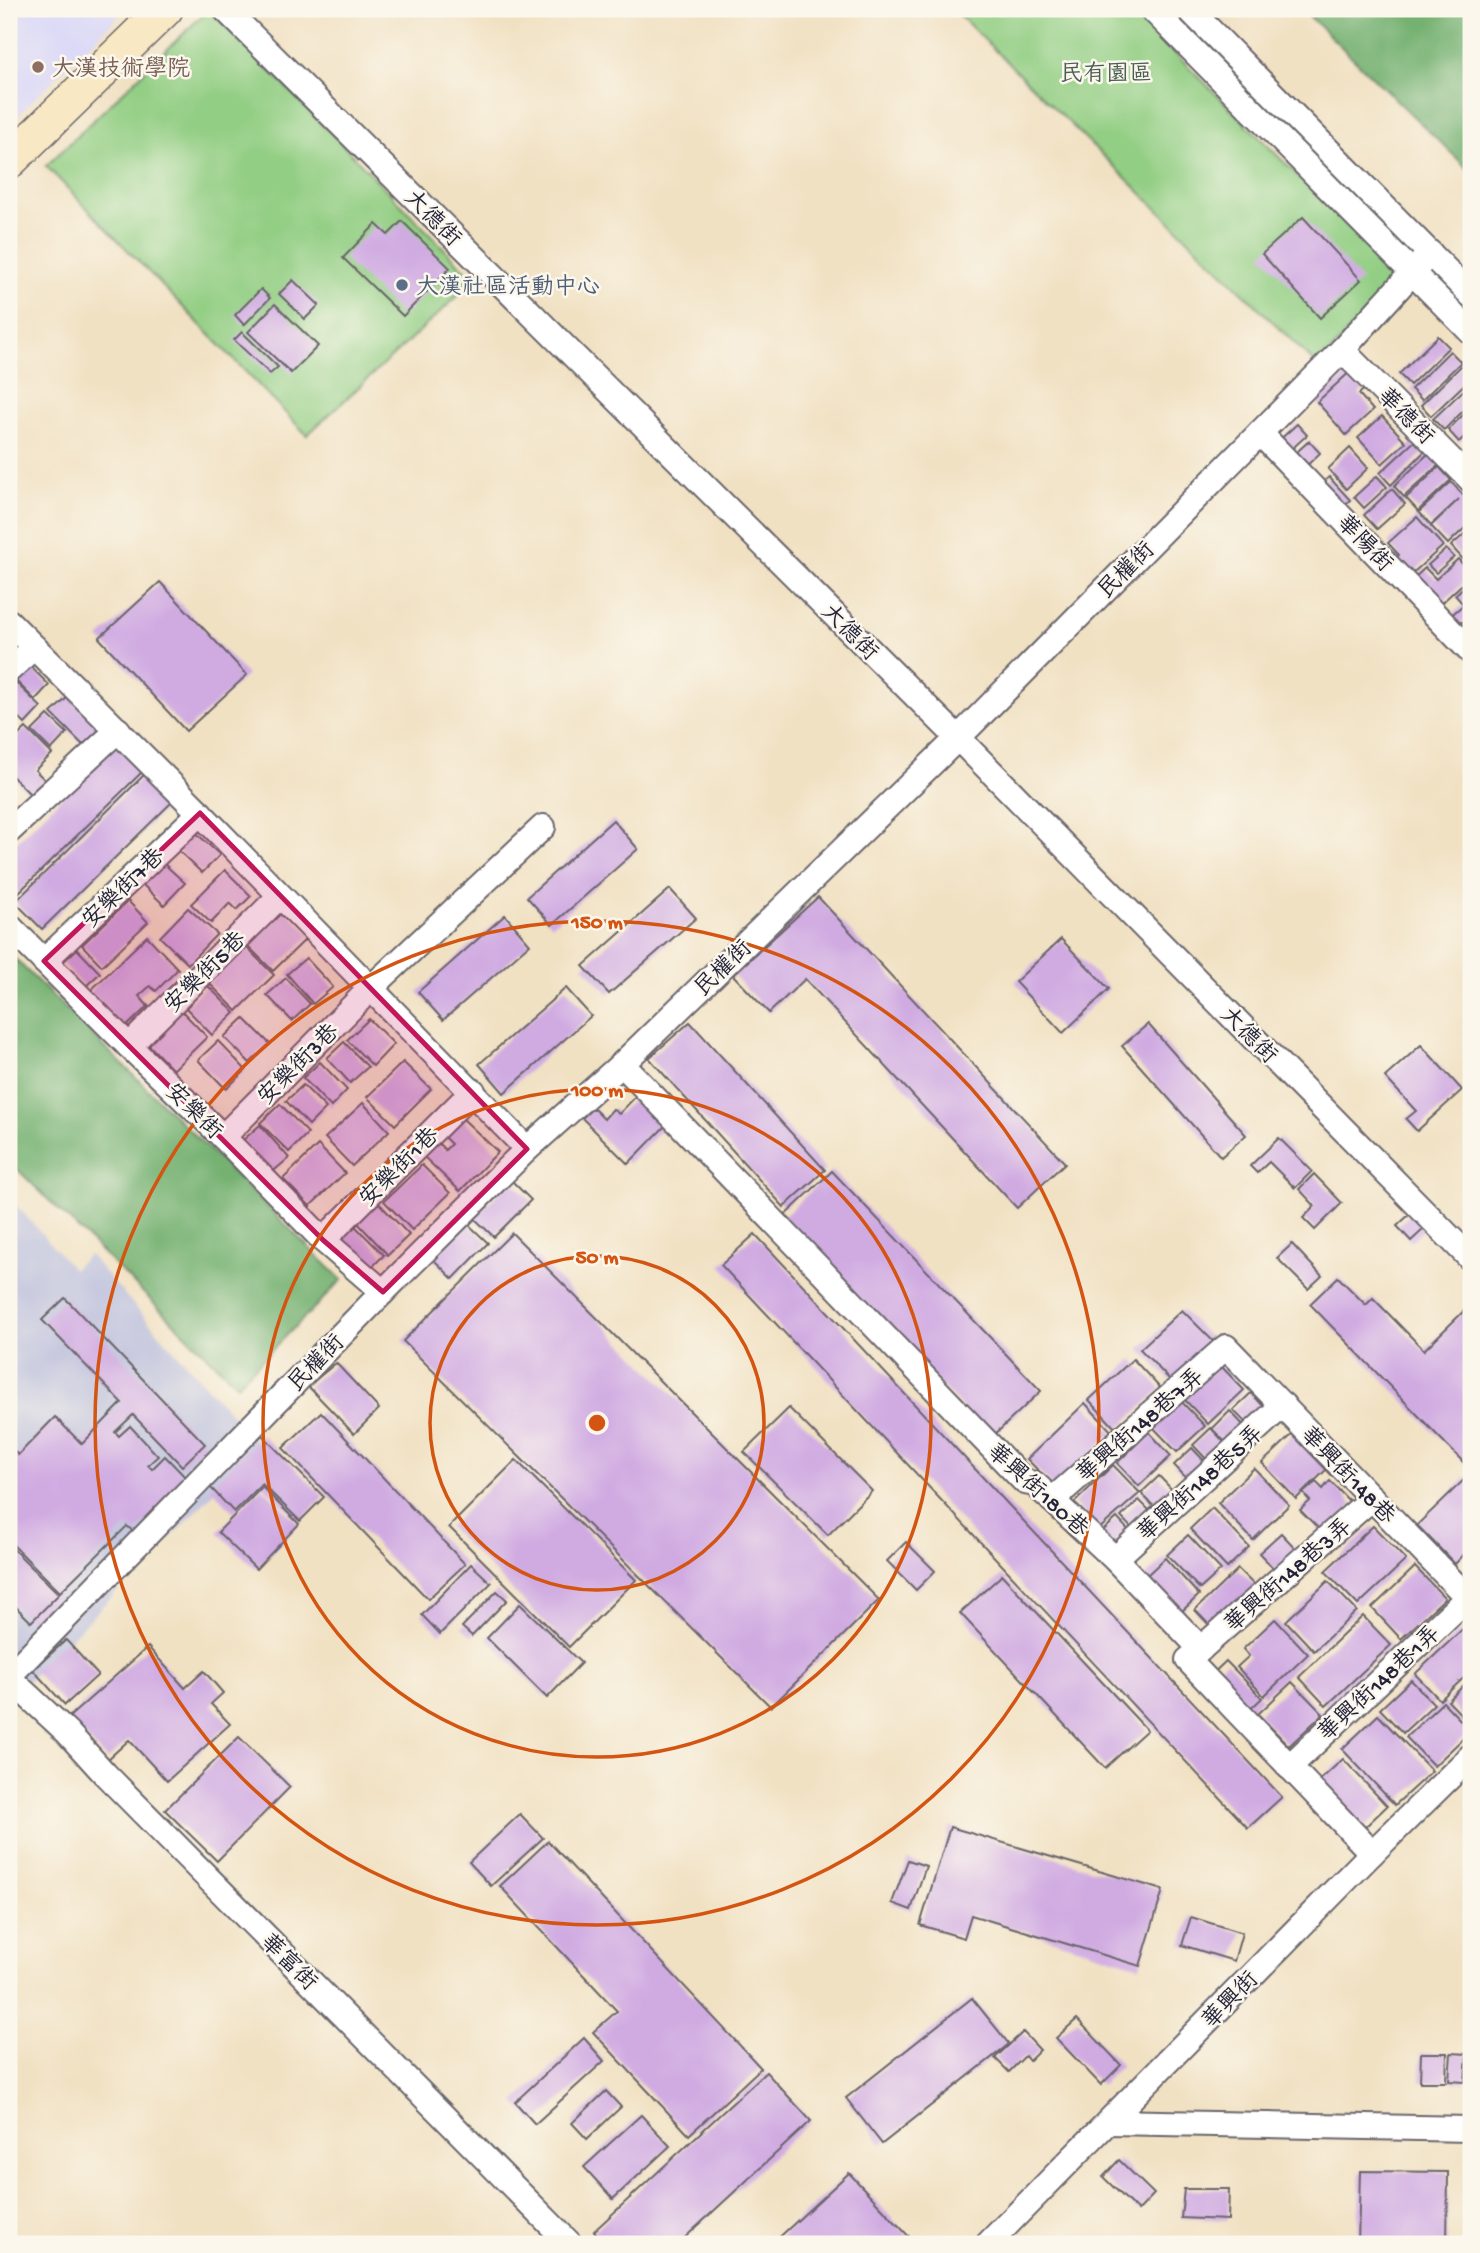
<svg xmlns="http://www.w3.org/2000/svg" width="1480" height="2253" viewBox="0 0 1480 2253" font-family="'Gochi Hand','LXGW WenKai TC',sans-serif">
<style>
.built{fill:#d9d7f8}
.industrial{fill:#c0c2dd}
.green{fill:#92ce83;stroke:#5a785f;stroke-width:2}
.forest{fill:#75b171;stroke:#4c6a56;stroke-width:2}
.building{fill:#d0abe2}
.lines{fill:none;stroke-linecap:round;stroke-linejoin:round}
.street-casing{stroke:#6a656b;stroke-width:28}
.secondary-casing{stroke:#6a656b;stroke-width:38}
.street{stroke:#fff;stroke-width:24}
.secondary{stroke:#f8e8c3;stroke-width:35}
.marked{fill:#c2185b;fill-opacity:0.2;stroke:#c2185b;stroke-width:5;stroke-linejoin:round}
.ring{fill:none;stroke:#d45411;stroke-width:3.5}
.education-dot{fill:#8d6e63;stroke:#fbf7ec;stroke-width:2.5}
.service-dot{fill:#5c6f8a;stroke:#fbf7ec;stroke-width:2.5}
.labels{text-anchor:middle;stroke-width:5;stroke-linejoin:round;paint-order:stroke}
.education-label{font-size:23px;fill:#785e54;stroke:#fbf7ec;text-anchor:start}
.park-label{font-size:23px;fill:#495e54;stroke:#fbf7ec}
.street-label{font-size:23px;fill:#22223b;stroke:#fbf7ec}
.service-label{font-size:23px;fill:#4e5e75;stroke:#fbf7ec;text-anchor:start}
.centre{fill:#d45411;stroke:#fbf7ec;stroke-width:3.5}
.ring-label{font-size:21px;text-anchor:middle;font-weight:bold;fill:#d45411;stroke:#fbf7ec;stroke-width:5;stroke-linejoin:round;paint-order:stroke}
</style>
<rect width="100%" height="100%" fill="#fbf7ec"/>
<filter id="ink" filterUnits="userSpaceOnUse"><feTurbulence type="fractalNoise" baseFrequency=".0143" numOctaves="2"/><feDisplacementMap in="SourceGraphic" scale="14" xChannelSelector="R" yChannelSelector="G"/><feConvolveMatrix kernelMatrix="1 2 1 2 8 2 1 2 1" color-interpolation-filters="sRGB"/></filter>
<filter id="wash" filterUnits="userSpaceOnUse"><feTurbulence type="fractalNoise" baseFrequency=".00686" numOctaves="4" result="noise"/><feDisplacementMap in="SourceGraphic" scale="28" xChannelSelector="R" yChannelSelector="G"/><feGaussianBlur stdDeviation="1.57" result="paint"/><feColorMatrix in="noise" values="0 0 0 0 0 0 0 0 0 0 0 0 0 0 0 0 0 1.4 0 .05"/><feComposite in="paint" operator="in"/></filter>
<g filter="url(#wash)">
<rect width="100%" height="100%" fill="#f1e1c3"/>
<polygon class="built" points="9,9 126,9 9,124"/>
<polygon class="industrial" points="9,1197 73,1269 89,1255 259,1445 190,1518 9,1700"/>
<g class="green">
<polygon points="209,9 475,280 307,435 46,166"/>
<polygon points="953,9 1131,9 1392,270 1395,279 1318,366"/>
</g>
<g class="forest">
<polygon points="1302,9 1471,9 1471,172"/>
<polygon points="9,953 342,1280 237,1385 9,1161"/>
</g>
<g id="blocks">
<g class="building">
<polygon points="1303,217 1361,280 1320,318 1262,254"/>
<polygon points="402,221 450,268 403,316 343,258 376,224 388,235"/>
<polygon points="293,280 319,305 305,319 279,294"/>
<polygon points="261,289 270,298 244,325 235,315"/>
<polygon points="275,304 318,346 291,373 248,332"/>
<polygon points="242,332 278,367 270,374 234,340"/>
<polygon points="1438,336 1449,347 1410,385 1399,374"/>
<polygon points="1450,351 1461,362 1422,400 1411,389"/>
<polygon points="1463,364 1471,373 1471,378 1431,416 1421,405"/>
<polygon points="1353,369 1368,385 1359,394 1373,410 1346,435 1317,402"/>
<polygon points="1471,383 1471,403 1444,430 1433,419"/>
<polygon points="1471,407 1471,430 1459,442 1448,430"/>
<polygon points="1382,416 1406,442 1382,464 1358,438"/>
<polygon points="1297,424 1307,435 1284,456 1274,445"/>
<polygon points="1418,438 1428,448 1391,485 1380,473"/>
<polygon points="1309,441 1320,453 1301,471 1289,459"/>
<polygon points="1350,448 1368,468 1346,489 1328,469"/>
<polygon points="1431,451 1441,463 1404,497 1394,486"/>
<polygon points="1439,467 1451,480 1418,511 1406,498"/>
<polygon points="1377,476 1387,487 1364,508 1354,497"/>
<polygon points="1329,477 1350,500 1332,517 1310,493"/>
<polygon points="1451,482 1463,495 1471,487 1471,522 1448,544 1431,526 1459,499 1431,525 1419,512"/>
<polygon points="1392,489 1405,504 1377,529 1364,515"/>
<polygon points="1417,517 1443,546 1406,579 1391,562 1399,555 1388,543"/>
<polygon points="1471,528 1471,568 1451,546"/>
<polygon points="1446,549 1454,557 1436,573 1428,565"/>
<polygon points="1458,559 1471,573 1471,576 1435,609 1412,580 1425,568 1436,579"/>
<polygon points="1471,580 1471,596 1463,604 1455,595"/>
<polygon points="160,582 247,675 186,731 99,638"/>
<polygon points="1463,605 1471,614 1455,629 1446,620"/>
<polygon points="30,666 49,685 35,700 16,681"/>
<polygon points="12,679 41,707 25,724 9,708 9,682"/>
<polygon points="69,696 101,728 83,745 51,713"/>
<polygon points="48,715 67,733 51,750 32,731"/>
<polygon points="26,728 52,754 35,770 45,780 30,794 9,773 9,750 13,746 10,743"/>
<polygon points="115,744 142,772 12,899 9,896 9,849"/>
<polygon points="145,774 172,802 42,929 15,902"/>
<polygon points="613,820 638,849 552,925 527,897"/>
<polygon points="195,832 220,855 202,873 178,850"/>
<polygon points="162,862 185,883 164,905 142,884"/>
<polygon points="225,870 251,896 237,910 230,903 211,923 191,904"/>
<polygon points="670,889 696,918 609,994 583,966"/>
<polygon points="818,897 1065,1163 1017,1208 805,979 769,1013 733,975"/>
<polygon points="128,901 148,922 102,966 82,945"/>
<polygon points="188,908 217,934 188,964 160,937"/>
<polygon points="283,908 310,935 273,971 246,944"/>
<polygon points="505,915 530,944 443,1020 418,992"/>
<polygon points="147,936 178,969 156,991 150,986 139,996 148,1006 124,1029 89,992"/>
<polygon points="1061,939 1109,989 1063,1033 1015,982"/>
<polygon points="246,947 274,975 237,1011 209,983"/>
<polygon points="77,949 100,973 84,988 62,963"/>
<polygon points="306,958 333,987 313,1004 287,974"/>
<polygon points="286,978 310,1004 292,1021 267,995"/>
<polygon points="207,985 235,1013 212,1035 185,1007"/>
<polygon points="566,988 591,1016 504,1093 479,1064"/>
<polygon points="180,1009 207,1037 173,1070 146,1042"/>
<polygon points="244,1018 270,1044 250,1063 224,1037"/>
<polygon points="369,1019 394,1044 373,1066 347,1040"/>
<polygon points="690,1022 825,1170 784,1207 649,1058"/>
<polygon points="1148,1024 1246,1135 1221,1157 1122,1046"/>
<polygon points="218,1041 246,1070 226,1089 198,1060"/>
<polygon points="344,1042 368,1067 350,1083 327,1058"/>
<polygon points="1421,1045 1462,1090 1417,1131 1406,1119 1416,1111 1385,1077"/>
<polygon points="320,1062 347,1090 331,1107 303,1078"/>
<polygon points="403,1062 431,1089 395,1125 367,1097"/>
<polygon points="303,1085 326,1108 309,1125 286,1101"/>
<polygon points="639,1093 669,1122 628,1164 582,1118 593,1108 604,1119 613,1109 619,1114"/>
<polygon points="363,1103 389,1131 352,1166 325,1138"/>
<polygon points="280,1104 308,1133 289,1152 260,1123"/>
<polygon points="462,1118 498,1152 460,1191 424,1157 438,1143 445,1150 451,1144 444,1137"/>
<polygon points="260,1125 289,1158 270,1174 242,1141"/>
<polygon points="1279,1138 1312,1171 1295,1188 1269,1162 1257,1173 1250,1166"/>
<polygon points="318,1145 345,1173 310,1206 283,1179"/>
<polygon points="422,1165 450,1193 412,1230 384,1201"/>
<polygon points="832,1171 1041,1391 991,1438 782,1218"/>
<polygon points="1314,1174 1342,1203 1315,1230 1303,1218 1315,1206 1299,1189"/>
<polygon points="511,1180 531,1200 494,1237 474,1218"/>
<polygon points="375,1199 409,1235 388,1255 354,1219"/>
<polygon points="1411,1213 1425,1228 1411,1241 1397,1226"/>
<polygon points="349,1220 384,1255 367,1272 335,1234"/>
<polygon points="467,1223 488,1243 453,1279 433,1259"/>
<polygon points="512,1233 879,1600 771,1707 403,1341"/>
<polygon points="755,1234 1282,1797 1248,1828 721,1265"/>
<polygon points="1292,1244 1322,1276 1308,1289 1277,1258"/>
<polygon points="1338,1277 1366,1305 1373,1298 1424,1350 1471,1304 1471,1470 1310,1304"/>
<polygon points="65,1298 205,1444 182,1466 133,1415 115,1432 119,1436 130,1426 158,1456 148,1465 152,1469 165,1456 188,1480 135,1533 127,1526 60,1592 9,1541 9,1446 18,1455 55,1417 82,1444 122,1403 42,1320"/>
<polygon points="1182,1310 1218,1346 1176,1386 1140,1349"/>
<polygon points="1133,1359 1161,1389 1117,1430 1089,1400"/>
<polygon points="336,1363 379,1409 354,1434 308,1386"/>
<polygon points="1220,1365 1244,1390 1208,1424 1184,1399"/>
<polygon points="1251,1393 1269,1412 1251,1428 1233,1410"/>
<polygon points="1176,1396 1205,1426 1177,1452 1148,1422"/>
<polygon points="1085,1403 1113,1433 1055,1488 1027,1459"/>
<polygon points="789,1408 872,1491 828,1535 744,1452"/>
<polygon points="1230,1411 1248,1430 1230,1447 1212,1429"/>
<polygon points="321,1412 465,1564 428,1599 283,1448"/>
<polygon points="1211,1428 1229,1447 1211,1464 1193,1445"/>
<polygon points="1149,1432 1171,1456 1139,1486 1117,1463"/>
<polygon points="1295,1432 1329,1467 1296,1499 1262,1463"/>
<polygon points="262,1435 324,1497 300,1521 262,1484 234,1512 210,1487"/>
<polygon points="1192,1448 1210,1467 1192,1484 1174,1465"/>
<polygon points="516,1460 636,1580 569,1647 449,1527"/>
<polygon points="1113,1465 1140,1493 1099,1529 1074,1503"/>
<polygon points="1254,1468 1289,1505 1253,1540 1218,1503"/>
<polygon points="1471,1473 1471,1547 1455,1564 1417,1525"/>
<polygon points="1159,1476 1177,1495 1159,1512 1141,1493"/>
<polygon points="1330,1481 1353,1505 1323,1533 1300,1510 1310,1501 1303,1493 1316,1482 1323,1489"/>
<polygon points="262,1487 299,1524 256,1569 218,1532"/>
<polygon points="1139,1500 1157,1518 1139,1536 1121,1517"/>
<polygon points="1212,1508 1249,1547 1227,1568 1190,1529"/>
<polygon points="1117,1518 1135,1537 1116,1554 1098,1535"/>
<polygon points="1373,1526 1406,1560 1358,1605 1325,1571"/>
<polygon points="1281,1533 1300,1553 1279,1574 1259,1553"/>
<polygon points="1188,1535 1221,1570 1200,1589 1167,1555"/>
<polygon points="906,1542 935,1571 916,1590 887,1561"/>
<polygon points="9,1545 59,1594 31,1622 9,1600"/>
<polygon points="1165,1558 1199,1595 1180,1613 1145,1577"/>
<polygon points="471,1564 491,1583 440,1634 422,1615"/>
<polygon points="1415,1567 1445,1598 1401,1639 1372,1608"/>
<polygon points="1238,1569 1260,1591 1216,1632 1195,1610"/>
<polygon points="1002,1575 1147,1730 1105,1768 960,1613"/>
<polygon points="1328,1581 1357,1611 1314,1651 1286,1621"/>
<polygon points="497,1591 507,1600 472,1636 462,1627"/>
<polygon points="520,1604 581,1663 547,1698 487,1638"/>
<polygon points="1363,1616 1391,1645 1326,1706 1299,1677"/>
<polygon points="1275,1619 1308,1654 1264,1696 1237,1667 1249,1656 1243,1649"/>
<polygon points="1471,1621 1471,1671 1440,1700 1415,1674"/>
<polygon points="66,1640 98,1675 65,1705 33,1670"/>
<polygon points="148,1647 185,1688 204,1671 223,1693 211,1704 230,1724 167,1781 129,1740 107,1760 68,1718"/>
<polygon points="1226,1661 1262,1698 1244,1715 1208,1678"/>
<polygon points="1471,1678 1471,1725 1448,1701"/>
<polygon points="1411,1680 1434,1704 1403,1733 1380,1709"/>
<polygon points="1292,1682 1323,1714 1289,1746 1258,1714"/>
<polygon points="1443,1702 1471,1731 1434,1766 1406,1737"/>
<polygon points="1378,1715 1432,1771 1395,1805 1342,1749"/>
<polygon points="239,1737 290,1787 217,1861 165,1810"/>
<polygon points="1343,1759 1387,1806 1364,1828 1319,1781"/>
<polygon points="520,1814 543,1838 491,1886 469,1862"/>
<polygon points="950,1827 1163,1890 1140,1966 971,1915 964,1938 920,1925"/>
<polygon points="548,1841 761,2068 689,2135 593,2032 617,2011 500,1886"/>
<polygon points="908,1860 926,1866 911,1910 892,1903"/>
<polygon points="1191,1917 1242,1933 1234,1961 1182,1945"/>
<polygon points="972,1998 1009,2044 882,2144 846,2098"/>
<polygon points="1077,2019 1121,2065 1101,2085 1056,2038"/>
<polygon points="1023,2032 1040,2050 1029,2061 1025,2056 1009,2072 995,2058"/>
<polygon points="584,2038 604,2061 535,2124 515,2102"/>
<polygon points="1421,2053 1447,2053 1446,2082 1420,2082"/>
<polygon points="1451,2053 1467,2054 1465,2082 1449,2081"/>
<polygon points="766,2072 811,2121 678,2244 606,2244 594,2231"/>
<polygon points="606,2091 621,2107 587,2139 572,2123"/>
<polygon points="641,2115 670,2146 613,2199 584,2167"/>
<polygon points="1119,2160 1154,2194 1138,2211 1103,2177"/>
<polygon points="1360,2171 1448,2172 1447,2244 1358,2244"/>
<polygon points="849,2173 916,2244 772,2244"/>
<polygon points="1184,2189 1229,2189 1228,2220 1181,2218"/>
</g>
</g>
</g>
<g filter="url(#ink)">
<use href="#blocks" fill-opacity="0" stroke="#6a656b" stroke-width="2"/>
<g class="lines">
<defs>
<g id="street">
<polyline points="225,9 958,738 1471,1259"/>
<polyline points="1152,9 1471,332"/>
<polyline points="1189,9 1471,295"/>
<polyline points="1342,350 1471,480"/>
<polyline points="1260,433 1471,652"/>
<polyline points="9,622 200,813 527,1149"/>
<polyline points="9,670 34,647"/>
<polyline points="9,831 118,730"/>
<polyline points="9,926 129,1046 223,1137 323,1240 383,1292"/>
<polyline points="44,961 200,813"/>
<polyline points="129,1046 280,896"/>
<polyline points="622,1064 1025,1482 1035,1484 1115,1559 1201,1649"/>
<polyline points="223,1137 371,988 543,827"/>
<polyline points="323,1240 473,1091"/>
<polyline points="1052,1500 1226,1347 1471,1601"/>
<polyline points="1115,1559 1283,1405"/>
<polyline points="9,1676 383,1292 527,1149 622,1064 958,738 1342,350 1430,253"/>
<polyline points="9,1678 67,1732 105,1774 570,2244"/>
<polyline points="1289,1767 1467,1598"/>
<polyline points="1372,1853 1188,1660 1372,1498"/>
<polyline points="1108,2122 1471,2129"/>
<polyline points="988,2244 1372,1853 1471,1756"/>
</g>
<polyline id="secondary" points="9,161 165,9"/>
</defs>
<use href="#street" class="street-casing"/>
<use href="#secondary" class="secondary-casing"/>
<use href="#street" class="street"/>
<use href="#secondary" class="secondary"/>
</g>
</g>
<path class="marked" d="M200,813L527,1149L383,1292L323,1240L44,961Z"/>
<g class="ring">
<circle cx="597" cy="1423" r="167"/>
<circle cx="597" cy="1423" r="334"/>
<circle cx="597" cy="1423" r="502"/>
</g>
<circle class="education-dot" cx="38" cy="67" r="7"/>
<circle class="service-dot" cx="402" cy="285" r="7"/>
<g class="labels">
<g class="education-label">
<text x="52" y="75">大漢技術學院</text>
</g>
<g class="park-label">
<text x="1106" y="80">民有園區</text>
</g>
<g class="street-label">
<text transform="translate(434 217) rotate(45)" y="8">大德街</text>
<text transform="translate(1407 415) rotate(45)" y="8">華德街</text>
<text transform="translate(1366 542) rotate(46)" y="8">華陽街</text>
<text transform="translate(1125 569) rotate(-45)" y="8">民權街</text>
<text transform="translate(851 631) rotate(45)" y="8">大德街</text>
<text transform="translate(122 887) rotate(-44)" y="8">安樂街7巷</text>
<text transform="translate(722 967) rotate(-44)" y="8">民權街</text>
<text transform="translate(204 971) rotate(-45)" y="8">安樂街5巷</text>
<text transform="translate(1250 1034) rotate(45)" y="8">大德街</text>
<text transform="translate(297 1063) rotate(-45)" y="8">安樂街3巷</text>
<text transform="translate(195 1110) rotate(44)" y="8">安樂街</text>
<text transform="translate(398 1166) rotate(-45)" y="8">安樂街1巷</text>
<text transform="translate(315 1362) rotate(-46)" y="8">民權街</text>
<text transform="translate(1139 1424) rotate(-41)" y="8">華興街148巷7弄</text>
<text transform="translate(1349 1474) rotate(46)" y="8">華興街148巷</text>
<text transform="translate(1199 1482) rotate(-42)" y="8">華興街148巷5弄</text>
<text transform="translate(1039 1489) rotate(42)" y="8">華興街180巷</text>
<text transform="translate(1287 1574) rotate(-41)" y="8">華興街148巷3弄</text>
<text transform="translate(1378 1682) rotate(-43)" y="8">華興街148巷1弄</text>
<text transform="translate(290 1961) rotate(45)" y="8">華富街</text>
<text transform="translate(1229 1999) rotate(-46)" y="8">華興街</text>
</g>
<g class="service-label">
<text x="416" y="293">大漢社區活動中心</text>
</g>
</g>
<circle cx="597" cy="1423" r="10" class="centre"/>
<g class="ring-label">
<text x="597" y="928">150 m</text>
<text x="597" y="1096">100 m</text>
<text x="597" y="1263">50 m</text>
</g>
<rect width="1480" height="2253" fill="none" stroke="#fbf7ec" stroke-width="35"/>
</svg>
